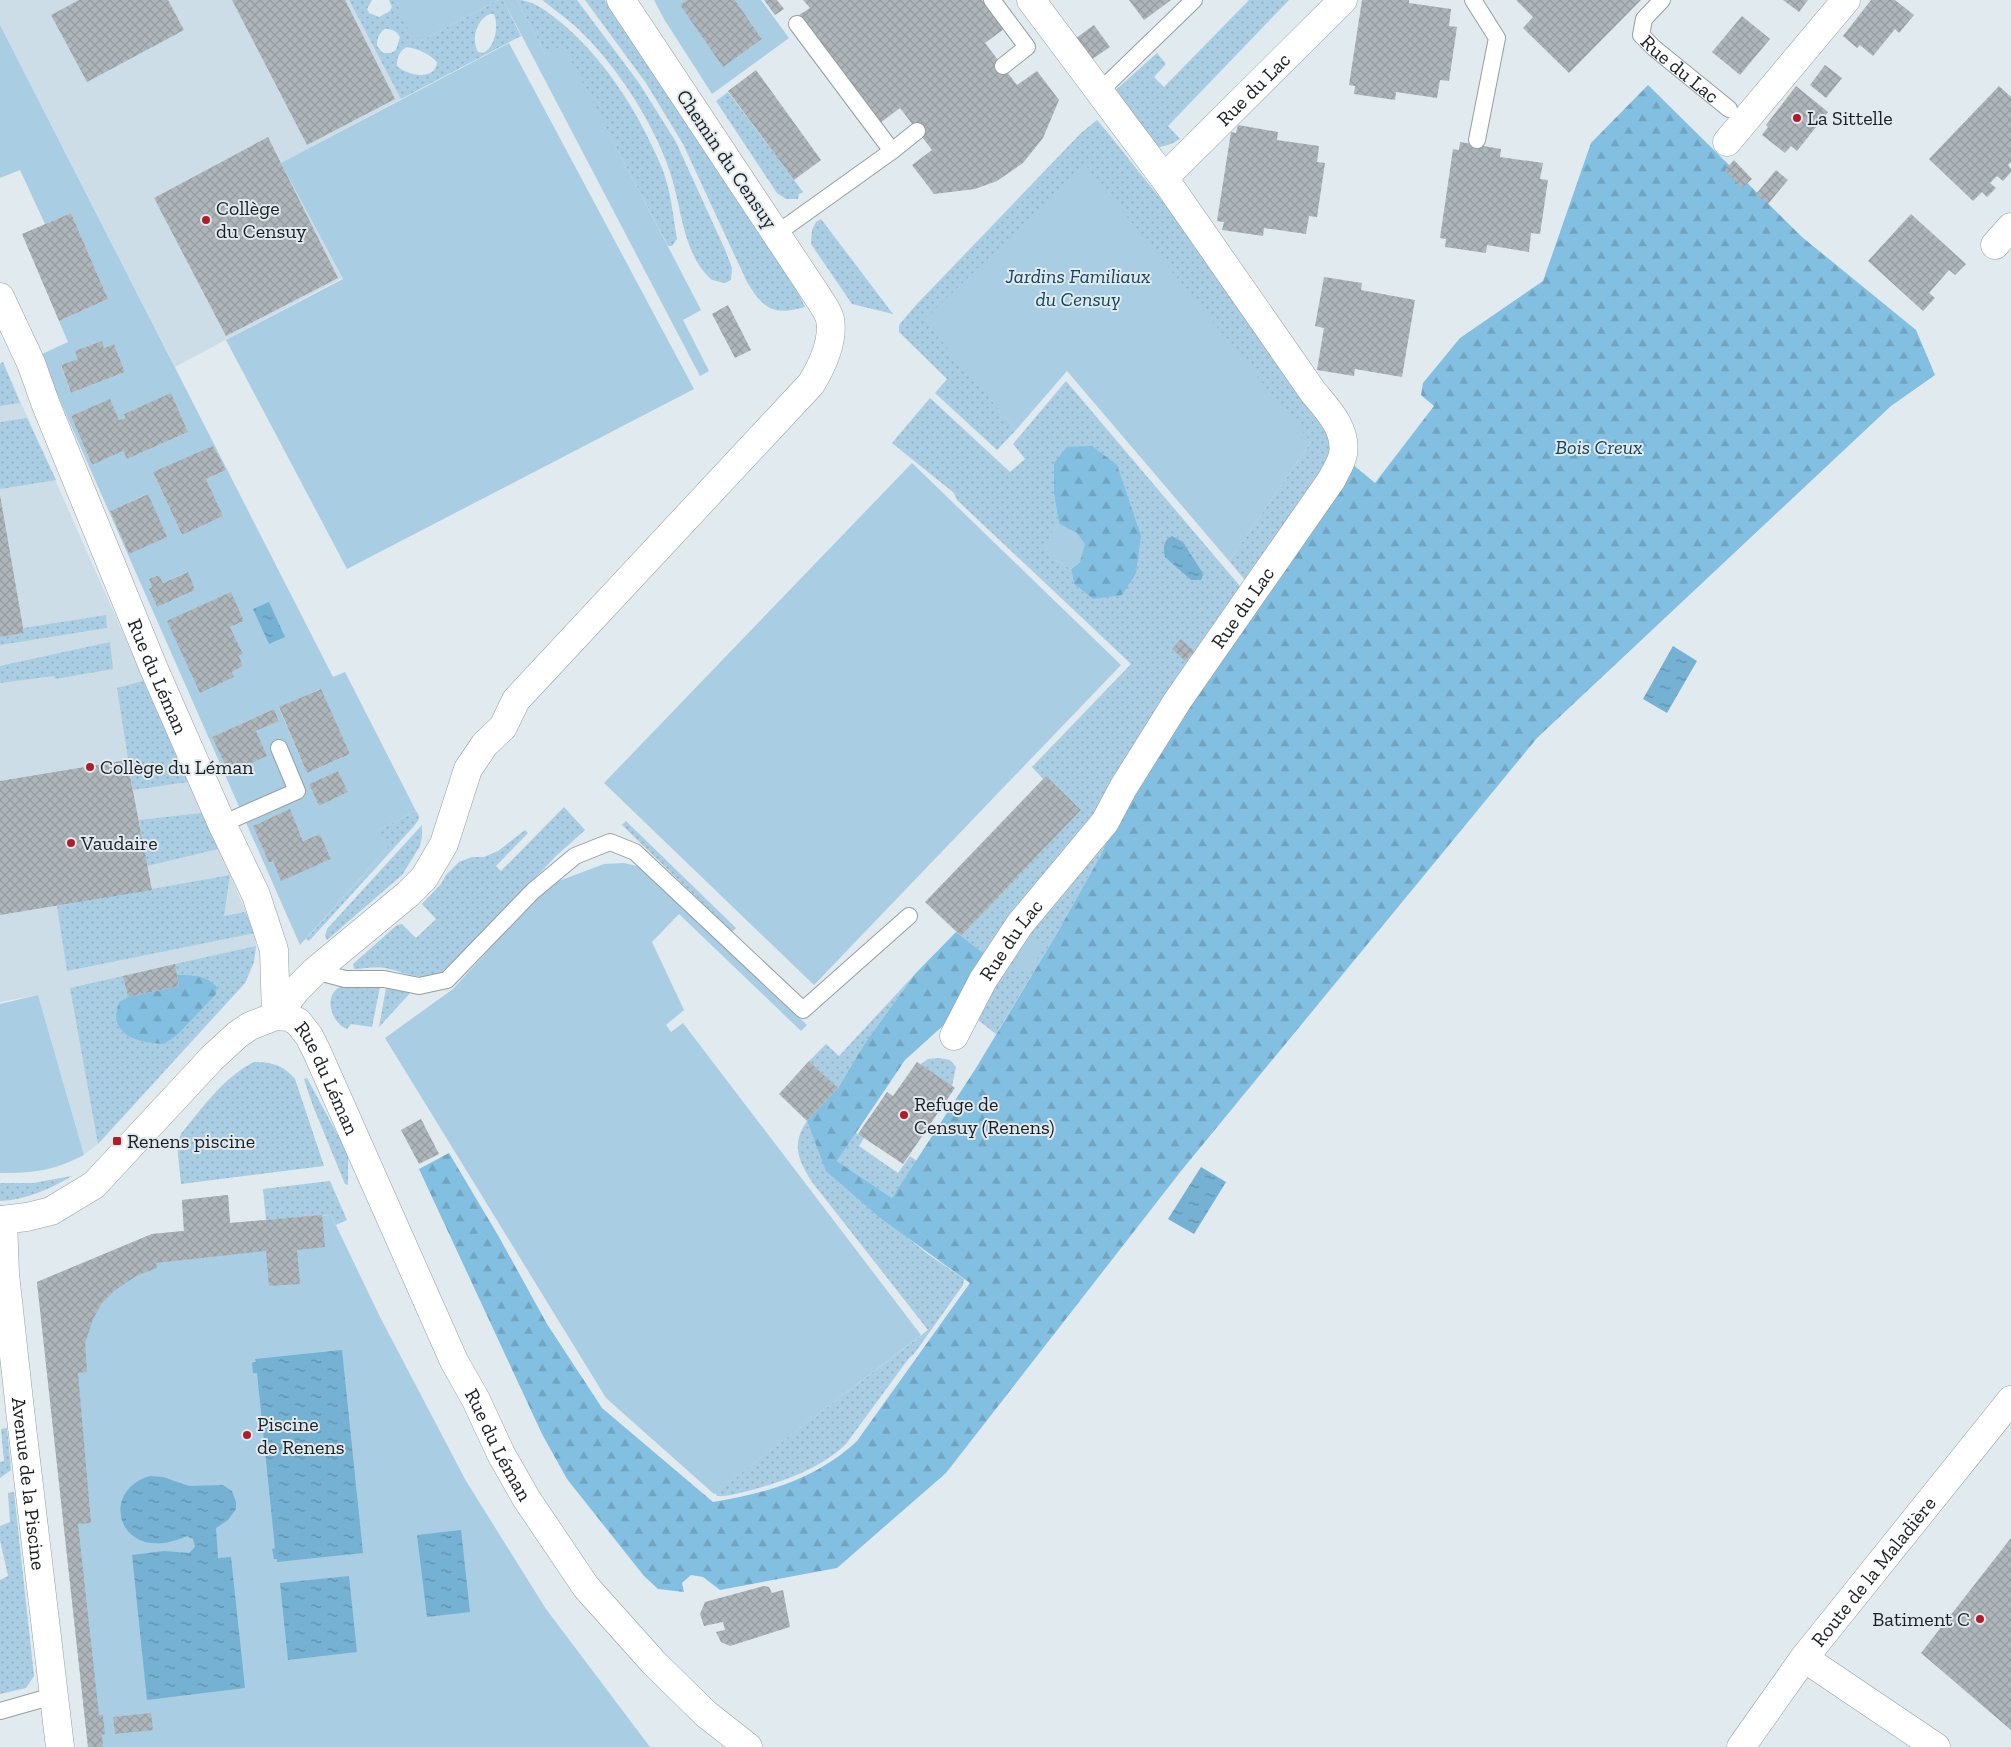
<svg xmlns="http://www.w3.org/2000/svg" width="2011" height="1747" viewBox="0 0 2011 1747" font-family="'Zilla Slab',serif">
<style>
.built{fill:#cddde7}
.grass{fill:url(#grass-dots);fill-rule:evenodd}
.forest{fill:url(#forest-firs)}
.green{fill:#a9cde2;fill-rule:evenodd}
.water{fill:url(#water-ripples)}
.building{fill:url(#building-cross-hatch)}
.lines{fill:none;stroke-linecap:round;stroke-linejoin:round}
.lane-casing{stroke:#969ea3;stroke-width:18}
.street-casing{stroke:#969ea3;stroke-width:29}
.secondary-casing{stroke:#969ea3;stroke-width:29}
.lane{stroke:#fff;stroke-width:16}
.street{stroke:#fff;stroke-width:28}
.secondary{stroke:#fff;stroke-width:28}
.poi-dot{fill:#b01d2a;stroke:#e1eaef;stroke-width:2}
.labels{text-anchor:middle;stroke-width:4;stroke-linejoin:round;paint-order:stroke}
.street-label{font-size:20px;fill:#1b1e20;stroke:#e1eaef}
.poi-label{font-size:20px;fill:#1b1e20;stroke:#e1eaef;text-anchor:start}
.park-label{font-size:20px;font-style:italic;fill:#11435a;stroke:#e1eaef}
</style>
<defs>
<pattern id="grass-dots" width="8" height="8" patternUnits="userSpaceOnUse" patternTransform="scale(1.25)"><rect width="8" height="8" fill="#a9cde2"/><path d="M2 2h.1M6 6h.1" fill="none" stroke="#91b0c2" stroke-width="1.8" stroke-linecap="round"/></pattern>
<pattern id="forest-firs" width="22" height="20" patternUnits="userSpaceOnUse" patternTransform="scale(1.25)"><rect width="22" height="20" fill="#82bfe0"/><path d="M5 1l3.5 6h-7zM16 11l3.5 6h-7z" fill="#70a4c0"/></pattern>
<pattern id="water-ripples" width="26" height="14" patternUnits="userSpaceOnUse" patternTransform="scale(1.25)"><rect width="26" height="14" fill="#75b1d2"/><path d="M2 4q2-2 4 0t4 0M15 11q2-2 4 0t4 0" fill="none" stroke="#5f8faa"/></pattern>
<pattern id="building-cross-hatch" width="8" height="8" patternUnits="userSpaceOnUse" patternTransform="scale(1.25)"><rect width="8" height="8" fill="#aeb6bb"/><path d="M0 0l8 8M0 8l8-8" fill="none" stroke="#959ca0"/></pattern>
</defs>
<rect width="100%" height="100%" fill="#e1eaef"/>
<g class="built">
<polygon points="0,0 349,0 401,99 282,163 342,278 175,367 0,25"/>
<polygon points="3,362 230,875 255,933 256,946 254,962 245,983 98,1144 84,1155 38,995 0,1002 0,364"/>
</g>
<g class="grass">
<path d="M349,0H372L367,9L369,13L379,17L390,11L392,7L389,0H398V6L421,41L498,0H503L521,36L401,99ZM490,14H494C499,26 495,48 483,53L478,52C471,39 476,20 490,14ZM385,29C393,29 396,31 400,37L396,50L391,53H383L377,46C377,38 379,33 385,29ZM407,47C419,49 429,54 437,62C436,81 407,76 397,66C397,57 399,51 407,47Z"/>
<path d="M517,0C532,0 542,8 554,17C603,55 638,111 662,168C671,191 673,216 677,239L672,246H668L563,46L545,54Z"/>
<path d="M542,0H577L639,83L676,142L726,252L732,268L731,280L725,283L712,280C682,254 682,207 670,172C653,121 615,63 575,26C565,17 553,9 542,0Z"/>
<path d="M585,0H605L797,290L805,307C774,316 763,309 747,282L683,144L646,83Z"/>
<path d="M1249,0H1289L1168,126L1180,139C1170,145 1162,148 1150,147L1109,96L1157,53L1166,64L1154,77L1164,87Z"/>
<polygon points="728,92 803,192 799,194 798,199 786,199 777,193 716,101"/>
<polygon points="1097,120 1108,133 1167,207 1330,431 1336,453 1250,586 1229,561 1311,442 925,320 1016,430 997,450 935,393 947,379 899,332 899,325 916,305 1081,133"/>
<polygon points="821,219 893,314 852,304 811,244 812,230 816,222"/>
<polygon points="3,362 20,403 0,406 0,364"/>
<path d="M1066,381L1245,592L1108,785L1100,818L987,956L961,936L1081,810L1046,776L1043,779L1032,767L1131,664L957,500L954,493L892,443L930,398L1010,472L1025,459L1013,444ZM1054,494L1093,599L1074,584L1071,569L1055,560L1051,534L1059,524Z"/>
<polygon points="27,418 56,480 0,489 0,422"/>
<polygon points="106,615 107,628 0,645 0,637 24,633 24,628"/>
<polygon points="110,642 113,669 55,679 54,676 0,683 0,666"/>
<polygon points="143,681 188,782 133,790 117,688"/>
<path d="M564,807L585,830L556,856L448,969C424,985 410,973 385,968C376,966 364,969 354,969L353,964L397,925L402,924L416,938L436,919L422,904L441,884L446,875L459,862L472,857H484L498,851L525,830L528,833L496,866L501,871Z"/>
<path d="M416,811C421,817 419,820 414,826L309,941L306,939L387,849L378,830Z"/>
<polygon points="202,813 218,849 147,866 139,820"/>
<polygon points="626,821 736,928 732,932 622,825"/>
<polygon points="422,825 422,837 420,846 402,875 327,940 325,936 327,929"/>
<polygon points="1113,825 1102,853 1056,935 996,1034 978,1020 978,1007 986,989"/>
<polygon points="230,875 224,916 245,912 255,933 67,971 57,906"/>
<path d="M256,946L254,962L245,983L98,1144L70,988L123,976L128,997L119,1002L116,1018L216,994L217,987C207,977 191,975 177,975L175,964Z"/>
<polygon points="915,974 865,1043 838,1088 809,1061 826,1044 839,1056"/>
<path d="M342,986L380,987L372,1027L351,1024L347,1029C331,1023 322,994 342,986Z"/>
<polygon points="386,988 412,991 379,1027"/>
<polygon points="939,1058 950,1060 956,1067 952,1086 920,1065 928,1059"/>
<path d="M254,1062C272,1062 283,1065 295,1079L324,1166L181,1184L177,1144L181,1134C202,1108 224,1077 254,1062Z"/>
<polygon points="307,1078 348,1154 348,1185 345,1184 313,1106 304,1079"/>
<path d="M807,1121L827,1171L925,1252L964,1279L963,1285L914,1354L909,1358L846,1444C820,1469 782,1482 748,1491C738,1493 727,1497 717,1496L715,1493L928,1330L812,1182C798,1160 791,1145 807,1121Z"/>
<polygon points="856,1133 864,1138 859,1146 898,1173 910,1156 917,1161 892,1198 837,1161"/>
<path d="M72,1176C50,1189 26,1200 0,1201V1183H33Z"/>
<polygon points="330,1181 347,1220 336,1225 331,1215 266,1220 263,1189"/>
<polygon points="7,1428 11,1470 0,1478 0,1462 4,1461 1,1429"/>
<polygon points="14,1492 34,1676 26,1688 0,1694 0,1580 8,1576 0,1540 0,1526 10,1522 8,1493"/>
</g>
<g class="forest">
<path d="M1648,85L1802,237L1916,330L1935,375L1891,406L1537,738L1181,1171L946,1473L837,1568L720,1590L703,1577L691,1575L682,1583L684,1592L658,1589L644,1576L567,1479L542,1434L419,1169L449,1153L499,1237L547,1324L602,1408L713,1502C765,1494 818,1478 857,1441L970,1283L879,1217L826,1171L807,1121L838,1088L865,1043L915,974L956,932L987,956L946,1023L905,1060L837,1161L892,1198L976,1068L1056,935L1102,853L1113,825L1166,738L1351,463L1375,483L1434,406L1421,395L1423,383L1460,338L1543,281L1591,143Z"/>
<polygon points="1092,446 1117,465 1141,536 1136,573 1122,595 1093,599 1074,584 1071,569 1080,562 1077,533 1059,524 1054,494 1054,463 1067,447"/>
<path d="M177,975C192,975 206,975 217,987L216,994L177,1035L164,1044C148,1043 118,1040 116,1017C116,1013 118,1006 119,1002L128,997L179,986Z"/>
</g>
<g class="green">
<path d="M398,0H498L421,41C409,34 397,14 398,0Z"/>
<polygon points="503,0 517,0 545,54 563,45 701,310 683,320 709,371 700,376"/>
<polygon points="654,0 687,0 680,5 723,66 762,39 735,0 761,0 789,38 712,94 664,19"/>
<path d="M0,25L333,677L345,672L416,811L378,830L388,848L300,945L40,355L68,342L59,321L108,299L71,213L45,224L20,170L0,178ZM102,342L104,348L114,344L125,372L71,393L61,366L78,359ZM171,394L188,432L127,459L123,451L92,465L71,416L110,400L119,420L125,418L124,414ZM213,447L226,470L206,479L222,516L182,535L153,472ZM147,494H148L129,553L110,511ZM187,572L195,590L157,607L149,589L152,587L149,579L159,575L163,583ZM231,593L244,621L230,627L243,654L239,656L243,666L232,672L234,677L200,692ZM320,689L350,754L307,773L279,708ZM274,709L279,721L256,731L266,756L229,773L212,737ZM338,771L348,792L319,806L309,784ZM290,810L303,841L320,834L331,859L281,880L273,861L269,863L253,826Z"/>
<polygon points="509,43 694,389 347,569 226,340 343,279 281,163"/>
<polygon points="1085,165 1311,442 1229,561 1067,371 1016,430 924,320"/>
<polygon points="912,463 1121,665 814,985 604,783"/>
<polygon points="1059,524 1077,533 1085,544 1080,562 1071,569 1055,560 1044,549 1051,534"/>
<polygon points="624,863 641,867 647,873 807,1025 801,1031 679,914 652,942 684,1010 666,1025 671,1032 683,1023 921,1335 714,1494 606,1398 385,1038 453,989 535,899 556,882 604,864"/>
<polygon points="1029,935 1045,944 1029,975 1013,966"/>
<path d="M38,995L84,1155C53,1171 34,1173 0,1173V1004Z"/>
<polygon points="228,1195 230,1223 331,1215 380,1317 466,1481 546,1609 650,1747 88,1747 37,1282 152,1234 184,1231 182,1200"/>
</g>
<g class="water">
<path d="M1172,536L1183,542L1202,572L1203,575L1201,580H1191L1165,557C1163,548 1163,540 1172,536Z"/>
<polygon points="269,602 285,637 269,644 253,609"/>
<polygon points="1673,646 1697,661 1667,713 1643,699"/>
<polygon points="1201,1167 1226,1182 1194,1234 1168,1219"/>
<polygon points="342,1350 363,1553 277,1562 277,1559 274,1559 272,1549 275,1548 257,1373 253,1373 252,1363 256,1362 255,1359"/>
<path d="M150,1476L163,1477L189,1486L223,1485L232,1491L236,1502V1509L228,1520L216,1528L218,1558L231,1557L245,1688L147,1700L132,1555L164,1551L189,1553L195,1547L193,1539L187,1536C119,1567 97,1491 150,1476Z"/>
<polygon points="461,1530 470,1612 427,1617 417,1535"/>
<polygon points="349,1576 357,1652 288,1660 280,1583"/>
</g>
<g class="building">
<polygon points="79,0 168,0 184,30 87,82 51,15"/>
<polygon points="232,0 345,0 395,99 307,145"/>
<polygon points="687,0 735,0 762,39 723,67 680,5"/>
<polygon points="764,0 777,0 784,9 775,15"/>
<polygon points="803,0 982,0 1004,29 985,43 1017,85 1037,71 1059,100 1043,138 1023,163 997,181 975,189 934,194 912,165 932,150 900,108 880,123 799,15 810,8"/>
<polygon points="1129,0 1171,0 1144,20"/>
<polygon points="1362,0 1409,0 1409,3 1451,9 1449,26 1457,27 1449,81 1440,80 1437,98 1396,92 1395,100 1354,94 1355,86 1349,85"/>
<polygon points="1516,0 1641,0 1569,73 1523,28 1533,17"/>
<polygon points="1783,0 1808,0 1799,12"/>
<polygon points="1871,0 1895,0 1914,15 1899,33 1895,29 1873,56 1860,45 1857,48 1843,36"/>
<polygon points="1742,16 1770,39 1740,75 1712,52"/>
<polygon points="1094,25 1110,47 1088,62 1072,41"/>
<polygon points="1825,65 1842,78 1826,98 1810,85"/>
<polygon points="756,70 821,160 794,180 728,91"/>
<polygon points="1796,86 1828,112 1797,151 1791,146 1785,153 1762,135 1768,127 1766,125"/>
<polygon points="1999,86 2011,97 2011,162 2008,165 2011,169 2011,172 2003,181 1997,176 1990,183 1996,188 1987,197 1982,192 1973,201 1929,159"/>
<polygon points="1238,125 1278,132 1277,140 1319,146 1317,162 1325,163 1317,217 1309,216 1306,234 1264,228 1263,236 1222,230 1224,222 1217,221 1231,132 1236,133"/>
<polygon points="268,137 338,278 226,336 154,198"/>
<polygon points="1460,142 1501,149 1500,157 1543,163 1540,179 1548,180 1540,234 1531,233 1529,252 1487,245 1486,253 1445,247 1446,239 1440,238 1453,149 1459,150"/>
<polygon points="1734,160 1752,179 1742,188 1725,170"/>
<polygon points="1776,170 1788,180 1768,204 1756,194"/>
<polygon points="71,213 108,299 59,321 22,234"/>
<polygon points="1911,214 1966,264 1955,275 1949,270 1929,293 1935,298 1923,311 1868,261"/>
<polygon points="1324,277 1362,283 1361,290 1415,300 1402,377 1355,369 1354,376 1317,370 1324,328 1315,326"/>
<polygon points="728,305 751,350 735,358 712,314"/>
<polygon points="102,341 104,348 114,344 125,372 71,393 61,365 78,359 75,351"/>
<polygon points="171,393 188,432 127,459 123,451 92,465 71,416 110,399 119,420 125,418 124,414"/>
<polygon points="213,446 226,470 206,479 223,516 182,535 153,472"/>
<polygon points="148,494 167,537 129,554 110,511"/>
<polygon points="0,495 24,633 0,637"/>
<polygon points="188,572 195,590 157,607 149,589 152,587 149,579 159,575 163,583"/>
<polygon points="231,592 244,621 230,627 243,654 239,656 243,666 232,672 234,677 200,693 167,621"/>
<polygon points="1181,639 1194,651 1185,661 1172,649"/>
<polygon points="321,689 350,754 307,773 279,707"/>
<polygon points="274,709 279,721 256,731 267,756 229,773 212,737"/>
<polygon points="127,760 152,890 0,915 0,781"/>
<polygon points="338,771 348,792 319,806 309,784"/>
<polygon points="1046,776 1081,810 961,936 925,902"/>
<polygon points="290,809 303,841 320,834 331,859 281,881 273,861 269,863 253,826"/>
<polygon points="175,964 179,986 128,997 123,976"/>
<polygon points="809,1061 838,1088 807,1121 779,1094"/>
<polygon points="917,1062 955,1088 903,1164 858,1134 887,1092 893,1096"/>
<polygon points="421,1119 439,1154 419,1164 401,1130"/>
<polygon points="228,1195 230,1223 322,1215 325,1247 297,1250 300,1284 269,1286 266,1251 156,1263 157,1268 136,1276 114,1291 102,1303 93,1319 85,1343 87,1372 78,1373 91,1523 78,1524 99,1715 103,1715 105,1734 102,1735 103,1747 88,1747 37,1282 152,1234 184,1231 182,1200"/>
<polygon points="2011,1538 2011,1730 1921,1653"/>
<polygon points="764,1586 769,1587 772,1593 783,1590 790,1627 730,1646 721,1642 716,1632 725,1630 723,1622 704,1626 700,1614 705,1602"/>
<polygon points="151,1713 153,1730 115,1734 113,1717"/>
</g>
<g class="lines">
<defs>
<g id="lane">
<polyline points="992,0 1027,47 1003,66"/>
<polyline points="1473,0 1497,38 1477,140"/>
<path id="s1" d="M1662,0L1644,19L1641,35L1654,48L1729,109"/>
<polyline points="1099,92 1194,0"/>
<polyline points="892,151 917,131"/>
<polyline points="776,234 892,151 797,24"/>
<polyline points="222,824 297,791 279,748"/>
<polyline points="315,971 345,979 384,979 419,986 447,980 533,891 575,856 610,842 635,852 803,1010 909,916"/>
<polyline points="0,1711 53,1696"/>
</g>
<g id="street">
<polyline points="1727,142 1846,0"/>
<path id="s2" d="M1164,178L1343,0"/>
<polyline points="1995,245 2011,227"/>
<path id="s3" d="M0,297L31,363L46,405L154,669L222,824L256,895L274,950L276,1016"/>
<path d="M276,1016L297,989L315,971L408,894L424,878L444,844L468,769L485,744L503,727L516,700L811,384C822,366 834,341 830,319C828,311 821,302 816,294L621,0"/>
<path id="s4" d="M954,1036L983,980L1020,924L1105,822L1123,788L1178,700L1332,479C1335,472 1342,462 1343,454C1347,429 1328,410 1313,392L1164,178L1031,0"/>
<path id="s5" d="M0,1220L27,1217L51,1211L94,1185L212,1058L237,1035L250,1026L276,1016L289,1017L298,1022L309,1036L317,1052L454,1361L476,1400L501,1454L526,1498L586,1587L654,1663L706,1714L748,1747"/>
<path id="s6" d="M3,1220L5,1274L20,1410L60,1747"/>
<polyline points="1804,1658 1936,1747"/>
</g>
<g id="secondary">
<path id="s7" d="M1741,1747L1804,1658L2011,1400"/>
</g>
</defs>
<use href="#lane" class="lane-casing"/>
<use href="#street" class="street-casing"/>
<use href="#secondary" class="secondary-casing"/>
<use href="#lane" class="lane"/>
<use href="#street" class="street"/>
<use href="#secondary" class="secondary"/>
</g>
<g class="poi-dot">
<circle cx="1797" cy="118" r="5"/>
<circle cx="206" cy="220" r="5"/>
<circle cx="90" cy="767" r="5"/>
<circle cx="71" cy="843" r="5"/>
<circle cx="904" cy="1115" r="5"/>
<rect x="112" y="1136" width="10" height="10" rx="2.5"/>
<circle cx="247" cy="1435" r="5"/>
<circle cx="1980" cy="1619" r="5"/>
</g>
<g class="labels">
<g class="street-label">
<text dy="7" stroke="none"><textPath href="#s1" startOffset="94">Rue du Lac</textPath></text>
<text dy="7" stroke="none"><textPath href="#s2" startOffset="126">Rue du Lac</textPath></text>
<text transform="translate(727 159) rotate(56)" y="7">Chemin du Censuy</text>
<text dy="7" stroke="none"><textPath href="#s4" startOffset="518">Rue du Lac</textPath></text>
<text dy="7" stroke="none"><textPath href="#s3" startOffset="411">Rue du Léman</textPath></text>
<text dy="7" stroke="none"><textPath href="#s4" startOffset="112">Rue du Lac</textPath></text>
<text dy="7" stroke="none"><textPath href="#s5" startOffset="440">Rue du Léman</textPath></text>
<text dy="7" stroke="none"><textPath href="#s5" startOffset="845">Rue du Léman</textPath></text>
<text dy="7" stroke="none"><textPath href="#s6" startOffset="265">Avenue de la Piscine</textPath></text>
<text dy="7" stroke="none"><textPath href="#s7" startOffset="220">Route de la Maladière</textPath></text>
</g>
<g class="poi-label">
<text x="1807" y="125">La Sittelle</text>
<text x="216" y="215">Collège<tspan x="216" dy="23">du Censuy</tspan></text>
<text x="100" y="774">Collège du Léman</text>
<text x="81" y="850">Vaudaire</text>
<text x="914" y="1111">Refuge de<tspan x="914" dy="23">Censuy (Renens)</tspan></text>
<text x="127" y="1148">Renens piscine</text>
<text x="257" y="1431">Piscine<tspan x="257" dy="23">de Renens</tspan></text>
<text x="1970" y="1626" text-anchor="end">Batiment C</text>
</g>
<g class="park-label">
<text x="1078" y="283">Jardins Familiaux<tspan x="1078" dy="23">du Censuy</tspan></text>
<text x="1599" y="454">Bois Creux</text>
</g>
</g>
</svg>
